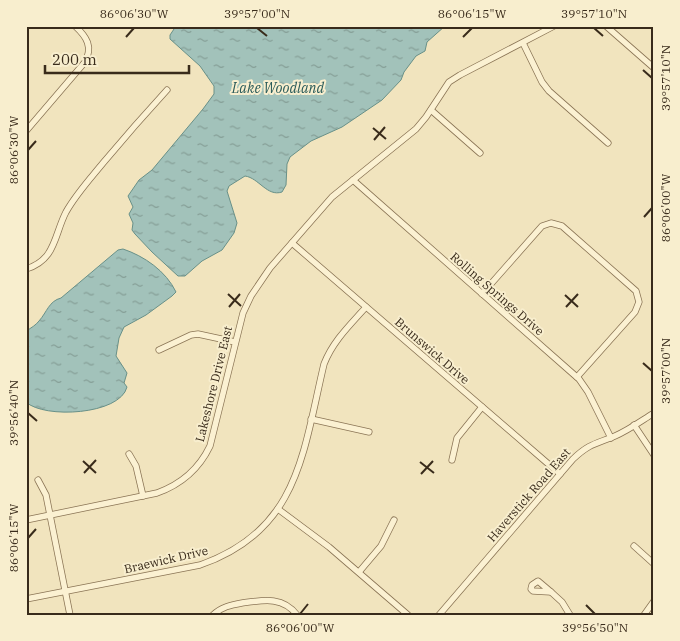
<svg xmlns="http://www.w3.org/2000/svg" width="680" height="641" viewBox="0 0 680 641" font-family="'IBM Plex Serif',serif">
<style>
.water{fill:url(#water-ripples);stroke:#689088}
.lines{fill:none;stroke-linecap:round;stroke-linejoin:round}
.minor-casing{stroke:#8a7455;stroke-width:7}
.minor{stroke:#fbf1d2;stroke-width:5.5}
.ticks{fill:none;stroke:#392b1b;stroke-width:2}
.labels{text-anchor:middle;stroke-width:4;stroke-linejoin:round;paint-order:stroke}
.street-label{font-size:12px;fill:#392b1b;stroke:#f8eece}
.water-label{font-size:14px;font-style:italic;fill:#295a59;stroke:#f8eece}
.neatline{fill:none;stroke:#392b1b;stroke-width:2}
.ticks-label{font-size:12px;text-anchor:middle;fill:#392b1b}
</style>
<defs>
<pattern id="water-ripples" width="26" height="14" patternUnits="userSpaceOnUse" patternTransform="scale(1.25)"><rect width="26" height="14" fill="#a2c2ba"/><path d="M2 4q2-2 4 0t4 0M15 11q2-2 4 0t4 0" fill="none" stroke="#859e96"/></pattern>
</defs>
<rect width="100%" height="100%" fill="#f1e4be"/>
<g class="water">
<path d="M176,26H445L427,42L425,51L416,56L404,72L401,80L382,100L342,127L311,141L290,157L287,164L286,185L282,192C267,197 259,178 245,176L229,186L227,191L237,223L234,233L222,250L202,261L185,276H178L152,252L135,234L132,230L133,223L129,214L133,207L128,196L139,180L152,170L203,109L214,94V86L200,66L170,39V35Z"/>
<path d="M123,249C144,256 166,271 176,292L172,296L146,315L124,327L119,338L116,356L127,373L124,383L127,387C120,415 44,419 26,402V331C31,328 36,325 39,321C47,312 49,301 61,298L118,250Z"/>
</g>
<g class="lines">
<defs>
<g id="minor">
<polyline points="606,26 654,68"/>
<polyline points="523,43 542,82 549,91 608,143"/>
<polyline points="431,110 480,153"/>
<path d="M26,131L85,62C93,47 87,37 75,26"/>
<polyline points="353,180 579,379 588,392 611,438"/>
<polyline points="292,243 560,474"/>
<path d="M26,269C56,260 54,235 66,212C76,194 90,179 103,163C124,138 145,114 167,90"/>
<polyline points="482,294 542,226 551,223 562,226 636,291 639,302 635,312 577,377"/>
<polyline points="159,350 191,335 198,334 235,342"/>
<polyline points="311,419 369,432"/>
<polyline points="634,425 654,455"/>
<polyline points="129,454 136,466 143,496"/>
<polyline points="452,460 457,438 482,407"/>
<polyline points="38,480 46,495 70,615"/>
<polyline points="278,509 329,547 408,615"/>
<path d="M26,520L157,493C182,484 199,469 210,446L243,313L251,296L270,268L332,197L416,129L426,117L449,82L460,75L554,26"/>
<polyline points="634,546 654,564"/>
<polyline points="359,572 381,546 394,520"/>
<polygon points="538,581 551,592 533,591 531,589 532,585"/>
<polyline points="551,592 562,602 570,615"/>
<path d="M26,599L200,565C299,531 303,452 324,364C333,341 350,325 366,307"/>
<path d="M213,615C221,607 231,605 242,603C263,600 283,596 297,615"/>
<path d="M439,615L573,459C590,443 596,444 615,436C629,430 641,421 654,413"/>
<polyline points="644,615 654,601"/>
</g>
</defs>
<use href="#minor" class="minor-casing"/>
<use href="#minor" class="minor"/>
</g>
<path class="ticks" d="M257,28L267,36M594,28L603,36M126,37L134,28M463,37L472,28M643,70L652,78M373,128L386,139M374,140L385,127M28,150L36,141M644,217L652,208M228,294L241,306M565,295L578,307M229,307L240,294M566,307L578,294M643,363L652,371M28,413L37,421M83,461L96,473M420,462L434,473M84,473L96,460M421,474L433,461M28,538L36,529M586,605L595,614M300,614L308,604"/>
<g class="labels">
<g class="street-label">
<text transform="translate(497 294) rotate(41)" y="4">Rolling Springs Drive</text>
<text transform="translate(432 351) rotate(41)" y="4">Brunswick Drive</text>
<text transform="translate(214 384) rotate(-76)" y="4">Lakeshore Drive East</text>
<text transform="translate(529 495) rotate(-49)" y="4">Haverstick Road East</text>
<text transform="translate(166 560) rotate(-13)" y="4">Braewick Drive</text>
</g>
<g class="water-label">
<text x="278" y="93">Lake Woodland</text>
</g>
</g>
<rect width="680" height="641" fill="none" stroke="#f8eece" stroke-width="55"/>
<path d="M45 65v8h144v-8" fill="none" stroke="#392b1b" stroke-width="2.5"/>
<text x="52" y="65" font-size="15" fill="#392b1b" stroke="#f8eece" stroke-width="4" paint-order="stroke">200 m</text>
<rect x="28" y="28" width="624" height="586" class="neatline"/>
<g class="ticks-label">
<text x="134" y="18">86°06'30"W</text>
<text x="257" y="18">39°57'00"N</text>
<text x="472" y="18">86°06'15"W</text>
<text x="594" y="18">39°57'10"N</text>
<text transform="translate(666 78) rotate(-90)" y="4">39°57'10"N</text>
<text transform="translate(14 150) rotate(-90)" y="4">86°06'30"W</text>
<text transform="translate(666 208) rotate(-90)" y="4">86°06'00"W</text>
<text transform="translate(666 371) rotate(-90)" y="4">39°57'00"N</text>
<text transform="translate(14 413) rotate(-90)" y="4">39°56'40"N</text>
<text transform="translate(14 538) rotate(-90)" y="4">86°06'15"W</text>
<text x="300" y="632">86°06'00"W</text>
<text x="595" y="632">39°56'50"N</text>
</g>
</svg>
